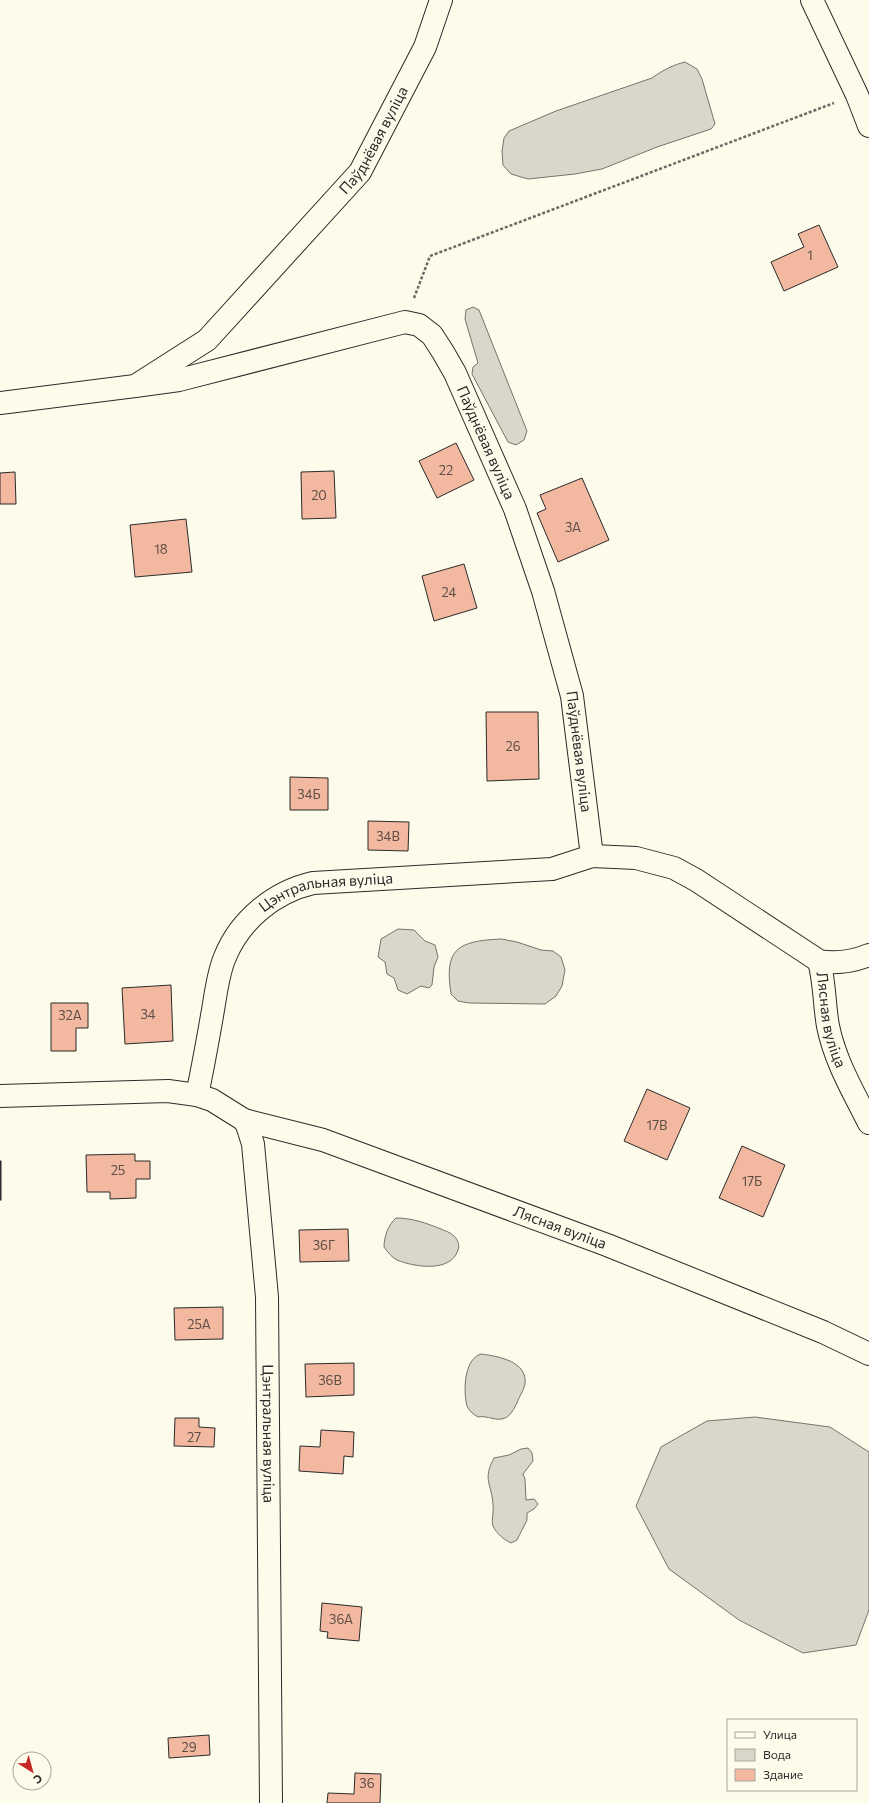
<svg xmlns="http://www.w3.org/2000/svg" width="869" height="1803" viewBox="0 0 869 1803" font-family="Commissioner,sans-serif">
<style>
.water{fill:#d8d7c9;stroke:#74746e}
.building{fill:#f2b8a0;stroke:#2b2b2b}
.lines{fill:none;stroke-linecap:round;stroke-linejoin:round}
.street-casing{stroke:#2b2b2b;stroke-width:24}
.secondary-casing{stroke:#2b2b2b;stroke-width:24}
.path{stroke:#6a6964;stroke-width:2.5;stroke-dasharray:3 2;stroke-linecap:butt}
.street{stroke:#fdfbea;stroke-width:22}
.secondary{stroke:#fdfbea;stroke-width:22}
.labels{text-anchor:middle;stroke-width:3;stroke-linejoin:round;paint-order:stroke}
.number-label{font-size:13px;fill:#5d4e48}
.street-label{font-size:15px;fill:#2b2b2b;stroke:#fdfbea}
</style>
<rect width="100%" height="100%" fill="#fdfbea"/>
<g class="water">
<path d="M685,62L697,69L702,79L715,124L711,129L657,147L602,169L575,174L528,179L511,174L503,165L502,151L504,138L509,131L556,111L652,78C663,70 673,65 685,62Z"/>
<polygon points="473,307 479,310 527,431 524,440 516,445 508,442 472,374 473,367 478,363 465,319 466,310"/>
<polygon points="398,929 414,930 425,941 435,945 438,957 434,967 432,985 429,988 421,986 407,994 398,990 394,978 387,974 385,962 378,957 381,939"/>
<path d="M501,939L517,942L541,950L553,951L561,957L565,970L562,986L556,996L545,1004L469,1003L458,1001L451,994C444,949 457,941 501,939Z"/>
<path d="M396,1218C412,1218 426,1223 441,1229C445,1231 450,1232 454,1236C458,1240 460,1245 458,1250C451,1273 414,1267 397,1260C391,1257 388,1252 384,1247C384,1237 388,1225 396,1218Z"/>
<path d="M481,1354C497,1356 528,1361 525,1384C524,1389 521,1394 519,1398C516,1405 512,1415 505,1418C497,1422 487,1415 478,1417C473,1414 469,1411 467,1406C463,1391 464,1359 481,1354Z"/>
<polygon points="755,1417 830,1427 869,1452 869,1610 856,1645 803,1653 739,1620 669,1569 636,1506 661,1447 707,1421"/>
<path d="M528,1448L532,1453L533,1461L523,1474L525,1479L526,1500L534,1499L538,1504L534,1509L527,1513V1520L517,1540L511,1543C503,1539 497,1534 493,1526C491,1521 494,1512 493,1505C492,1484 482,1480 494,1458L509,1455L521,1449Z"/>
</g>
<g class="building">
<polygon points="819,225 838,267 784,291 771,262 804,247 798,234"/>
<polygon points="456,443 474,480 437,498 419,461"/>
<polygon points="334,471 336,518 302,519 301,472"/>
<polygon points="15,472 16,504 0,504 0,473"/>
<polygon points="582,478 609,540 558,562 537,513 546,509 540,495"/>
<polygon points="186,519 192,572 135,577 130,525"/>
<polygon points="464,564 477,608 434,621 422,576"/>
<polygon points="486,712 538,712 539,779 487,781"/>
<polygon points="290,777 328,778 328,810 290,810"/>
<polygon points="368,821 409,822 408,851 368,850"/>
<polygon points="171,985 173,1041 125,1044 122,988"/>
<polygon points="51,1003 88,1003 88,1028 76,1028 76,1051 51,1051"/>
<polygon points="647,1089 690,1108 667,1160 624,1141"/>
<polygon points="742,1146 785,1165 763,1217 719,1198"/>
<polygon points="135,1154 135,1161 150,1161 150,1179 136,1179 136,1198 110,1199 110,1192 87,1192 86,1155"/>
<rect x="0" y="1161" width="1" height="39"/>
<polygon points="348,1229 349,1261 300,1262 299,1230"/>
<polygon points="223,1307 223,1339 175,1340 174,1308"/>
<polygon points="354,1363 354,1395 306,1397 305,1364"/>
<polygon points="175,1418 199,1418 199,1427 215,1428 214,1447 174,1446"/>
<polygon points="321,1430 354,1432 353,1457 344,1456 343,1474 299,1471 300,1446 320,1447"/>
<polygon points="322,1603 362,1607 359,1641 327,1638 328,1632 320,1631"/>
<polygon points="209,1735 210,1755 169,1758 168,1738"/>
<polygon points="355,1773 381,1774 380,1803 327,1803 328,1793 354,1794"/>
</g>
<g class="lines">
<defs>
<g id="street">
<polyline points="812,0 857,95 869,126"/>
<path id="s1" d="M135,386L179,380L405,322L419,325L432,335L443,352L455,373L515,509L543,591L572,696L592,856"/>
<path id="s2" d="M0,403L135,386L207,340L360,172L425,47L441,0"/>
<path id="s3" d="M819,961C825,983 824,1004 828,1026C835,1061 853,1091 869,1123"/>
<path id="s4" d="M197,1095C203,1067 208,1039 213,1010C216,993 218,973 225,957C240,920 274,892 313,883L552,869L592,856L636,858L674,868L696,880L819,961C837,964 852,962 869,955"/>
<path id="s5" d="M244,1120L247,1125L253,1144L267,1297L271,1803"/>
</g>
<g id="secondary">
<path id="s6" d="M0,1096L168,1091L197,1095L212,1100L244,1120L323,1140L607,1245L823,1332L869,1354"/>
</g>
</defs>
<use href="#street" class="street-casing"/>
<use href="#secondary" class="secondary-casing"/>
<polyline class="path" points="414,298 430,256 834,103"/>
<use href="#street" class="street"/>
<use href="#secondary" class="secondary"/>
</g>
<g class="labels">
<g class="number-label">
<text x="810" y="260">1</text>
<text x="446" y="475">22</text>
<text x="319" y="500">20</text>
<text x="573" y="532">3А</text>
<text x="161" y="554">18</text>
<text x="449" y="597">24</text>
<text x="513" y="751">26</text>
<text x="309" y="799">34Б</text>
<text x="388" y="841">34В</text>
<text x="148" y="1019">34</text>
<text x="70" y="1020">32А</text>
<text x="657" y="1130">17В</text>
<text x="118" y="1175">25</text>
<text x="752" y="1186">17Б</text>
<text x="324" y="1250">36Г</text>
<text x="199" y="1329">25А</text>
<text x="330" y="1385">36В</text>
<text x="194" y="1442">27</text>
<text x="341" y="1624">36А</text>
<text x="189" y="1752">29</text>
<text x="367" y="1788">36</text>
</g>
<g class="street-label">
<text dy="5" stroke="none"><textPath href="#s2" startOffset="483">Паўднёвая вуліца</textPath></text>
<text dy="5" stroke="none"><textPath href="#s1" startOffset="429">Паўднёвая вуліца</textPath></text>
<text dy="5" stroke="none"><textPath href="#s1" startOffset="753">Паўднёвая вуліца</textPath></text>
<text dy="5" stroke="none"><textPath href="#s4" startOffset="271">Цэнтральная вуліца</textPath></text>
<text dy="5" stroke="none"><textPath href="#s3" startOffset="60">Лясная вуліца</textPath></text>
<text dy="5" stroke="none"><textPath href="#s6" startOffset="585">Лясная вуліца</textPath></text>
<text dy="5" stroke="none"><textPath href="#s5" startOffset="316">Цэнтральная вуліца</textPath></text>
</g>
</g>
<rect x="727" y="1719" width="130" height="72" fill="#fdfbea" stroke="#a9a89e"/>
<rect x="735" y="1732" width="20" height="6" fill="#fdfbea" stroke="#a9a89e"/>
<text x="763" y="1739" font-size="12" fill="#2b2b2b">Улица</text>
<rect x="735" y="1749" width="20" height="12" fill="#d8d7c9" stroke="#a9a89e"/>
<text x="763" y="1759" font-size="12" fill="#2b2b2b">Вода</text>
<rect x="735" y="1769" width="20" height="12" fill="#f2b8a0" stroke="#a9a89e"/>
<text x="763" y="1779" font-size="12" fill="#2b2b2b">Здание</text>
<g transform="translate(32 1771) rotate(143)"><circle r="19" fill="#fdfbea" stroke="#a9a89e"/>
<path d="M0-3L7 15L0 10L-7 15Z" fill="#c62828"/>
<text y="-6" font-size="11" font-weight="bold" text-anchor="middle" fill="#2b2b2b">С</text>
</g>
</svg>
